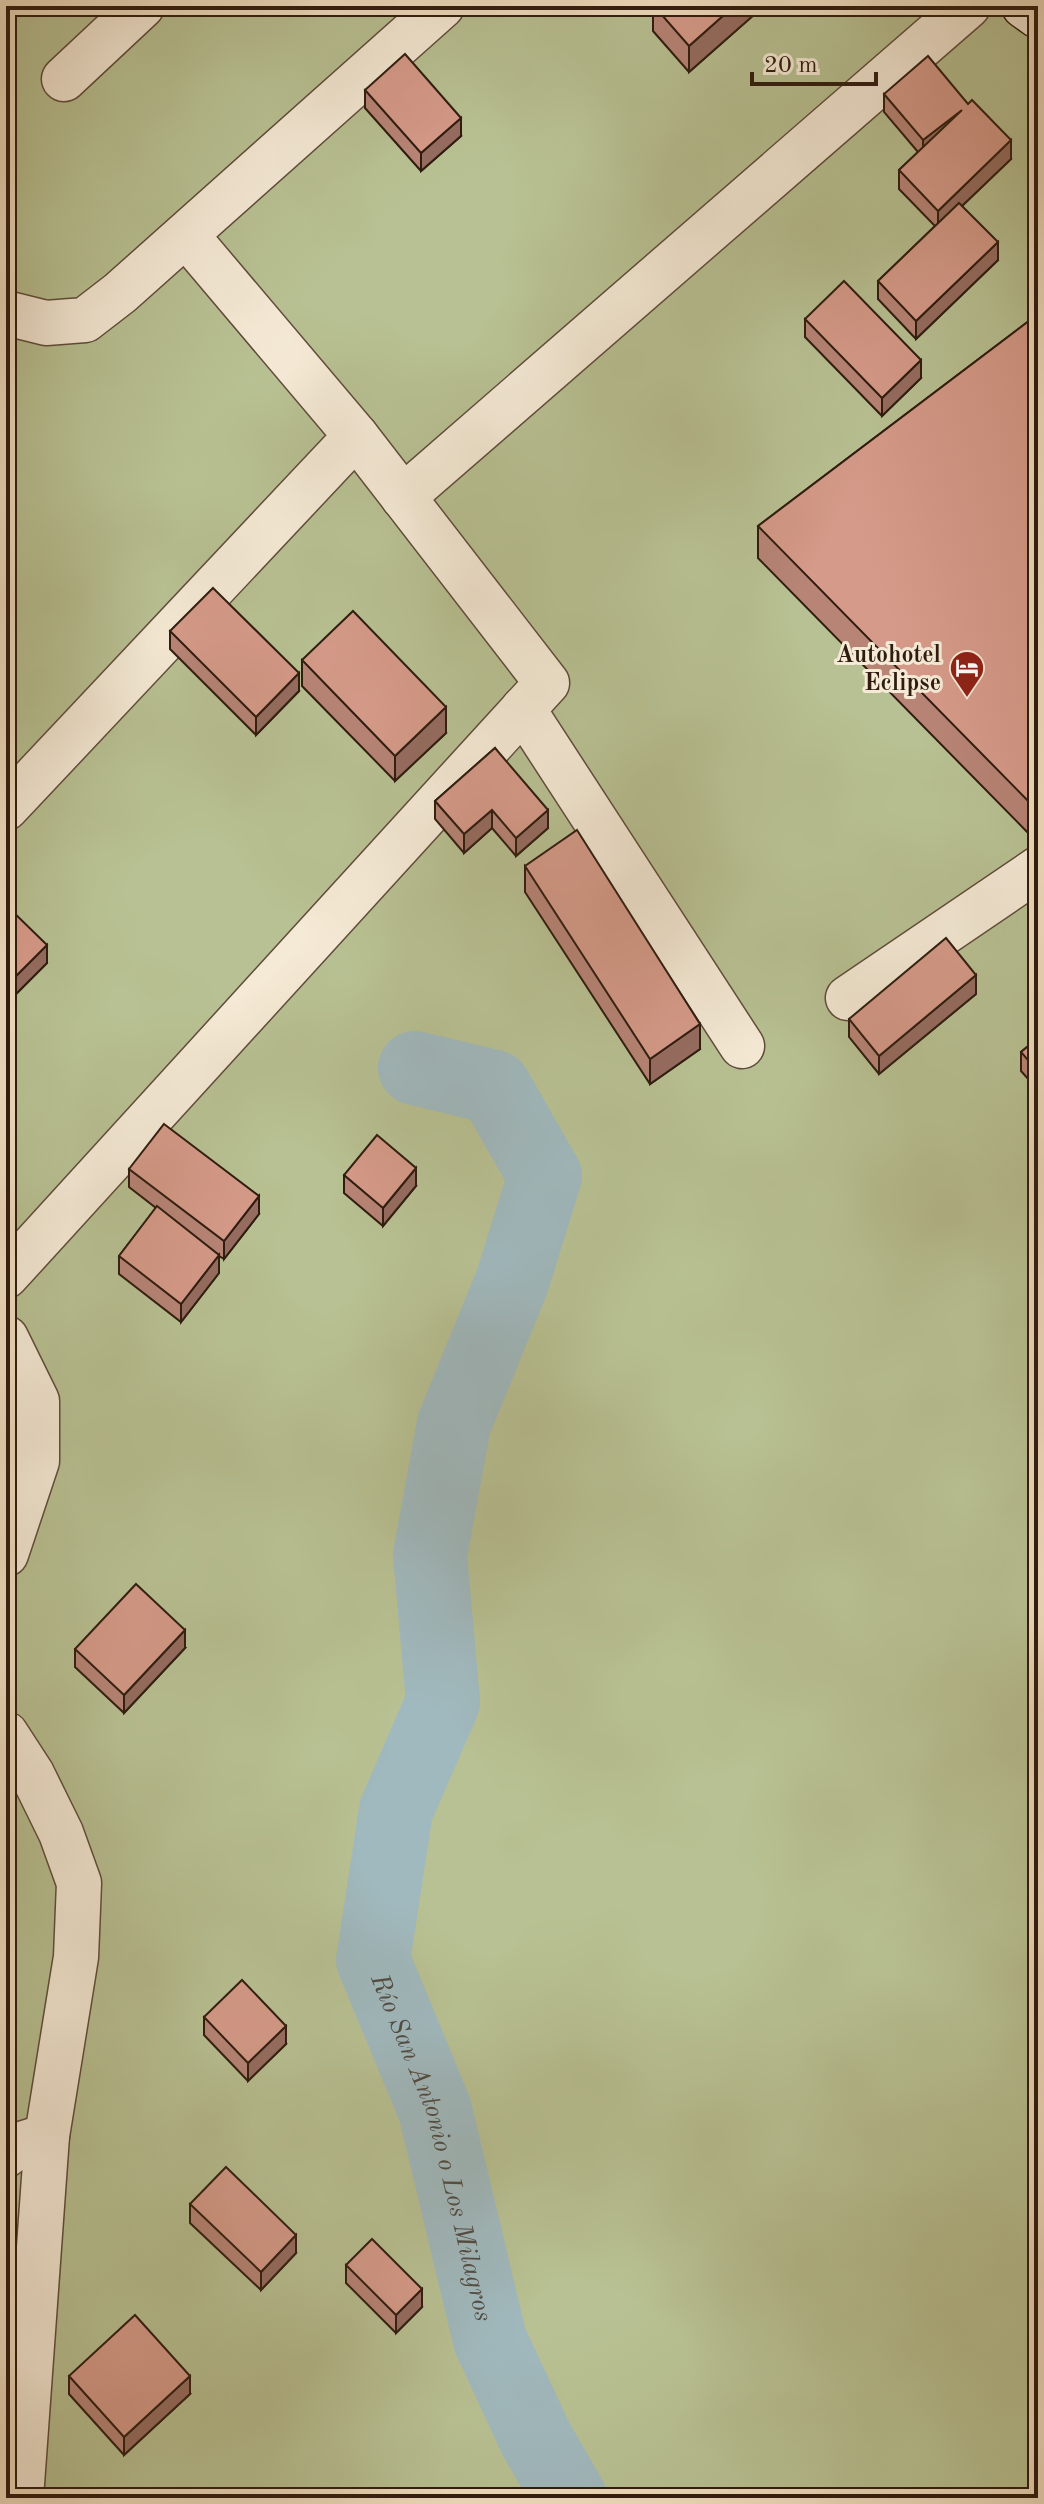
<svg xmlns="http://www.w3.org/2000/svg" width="1044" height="2504" viewBox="0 0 1044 2504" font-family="'Old Standard TT',serif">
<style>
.green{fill:#b8c193;stroke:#746e51;stroke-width:2}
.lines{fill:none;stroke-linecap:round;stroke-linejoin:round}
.river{stroke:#a0b9be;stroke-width:74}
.minor-casing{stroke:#5f4c3b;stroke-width:47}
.secondary-casing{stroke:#2f1c0f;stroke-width:47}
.minor{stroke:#f5ead6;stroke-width:44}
.secondary{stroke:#f5ead6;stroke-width:44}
.wall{fill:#b78476;stroke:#2f1c0f;stroke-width:2}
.shaded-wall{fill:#956c60;stroke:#2f1c0f;stroke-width:2}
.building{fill:#d59a89;stroke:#2f1c0f;stroke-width:2}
.labels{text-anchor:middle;stroke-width:6;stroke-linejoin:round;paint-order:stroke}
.poi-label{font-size:24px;font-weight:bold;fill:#2f1c0f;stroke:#f5ead6;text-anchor:end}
.water-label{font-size:26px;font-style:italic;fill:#514b44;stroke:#f5ead6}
</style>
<rect width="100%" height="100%" fill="#f0dec0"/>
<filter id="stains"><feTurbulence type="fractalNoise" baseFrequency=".0025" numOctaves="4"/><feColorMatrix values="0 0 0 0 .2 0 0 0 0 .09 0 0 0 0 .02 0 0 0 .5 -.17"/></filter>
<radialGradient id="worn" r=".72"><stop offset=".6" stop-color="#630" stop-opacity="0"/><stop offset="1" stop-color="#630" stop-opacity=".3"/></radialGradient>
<rect class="green" x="6" y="6" width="1032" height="2492"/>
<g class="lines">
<path class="river" id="s1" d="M415,1068L494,1087L545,1176L512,1282L454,1424L430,1555L443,1702L396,1810L373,1960L435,2110L490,2340L536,2439L570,2498"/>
<defs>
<g id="minor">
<polyline points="64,79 142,6"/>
<polyline points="6,313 46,323 85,320 120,293 442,6"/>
<polyline points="403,497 968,6"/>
<polyline points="523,709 742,1046"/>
<polyline points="6,808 356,436 186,235"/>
<polyline points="848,998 1038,869"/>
<polyline points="6,1276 547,683 356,436"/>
<polyline points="6,1338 37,1401 37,1461 6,1554"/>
<polyline points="6,1734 32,1774 61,1833 79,1883 76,1957 47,2136 21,2498"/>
<polyline points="6,2155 18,2145 47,2136"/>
</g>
<polyline id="secondary" points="1024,6 1038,16"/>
</defs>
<use href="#minor" class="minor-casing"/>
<use href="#secondary" class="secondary-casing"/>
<use href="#minor" class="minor"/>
<use href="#secondary" class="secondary"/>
</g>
<g class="wall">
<polygon points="653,6 764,6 689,72 653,31"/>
<polygon points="365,90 461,136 421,171 365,108"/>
<polygon points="884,94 1011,159 962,206 998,260 916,339 878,299 878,281 935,226 899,189 899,170 918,152 884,112"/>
<polygon points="1038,314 1038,840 1036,841 758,558 758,526"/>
<polygon points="805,319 921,378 882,416 805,337"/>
<polygon points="170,631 299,691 256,735 170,649"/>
<polygon points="302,660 446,733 395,781 302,686"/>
<polygon points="495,748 548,828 516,856 492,828 464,853 435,819 435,801"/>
<polygon points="525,866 700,1049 650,1084 525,892"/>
<polygon points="6,905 47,963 12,998 6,992"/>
<polygon points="976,994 879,1074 849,1037 849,1019"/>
<polygon points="1038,1038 1038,1090 1021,1071 1021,1052"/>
<polygon points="129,1169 259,1214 224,1259 219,1256 219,1273 181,1322 119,1274 119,1256 156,1208 129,1187"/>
<polygon points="344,1175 416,1186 383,1226 344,1193"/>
<polygon points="185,1648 124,1713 75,1667 75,1649"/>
<polygon points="204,2017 286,2044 248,2081 204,2035"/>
<polygon points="190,2204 296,2253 261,2290 190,2223"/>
<polygon points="346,2265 422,2307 396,2333 346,2283"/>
<polygon points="69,2376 190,2394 124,2455 69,2394"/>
</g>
<g class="shaded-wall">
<polygon points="734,6 764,6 689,72 689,46"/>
<polygon points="962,110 923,159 923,140"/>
<polygon points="461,118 461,136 421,171 421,153"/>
<polygon points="1011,140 1011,159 938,229 938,211"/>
<polygon points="998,242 998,260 916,339 916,321"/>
<polygon points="921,360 921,378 882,416 882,398"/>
<polygon points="299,673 299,691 256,735 256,717"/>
<polygon points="446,707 446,733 395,781 395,756"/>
<polygon points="1038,808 1038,840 1036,841 1036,809"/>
<polygon points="492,810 492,828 464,853 464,834"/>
<polygon points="548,810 548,828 516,856 516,838"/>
<polygon points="47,945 47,963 12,998 12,980"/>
<polygon points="976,975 976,994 879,1074 879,1056"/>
<polygon points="700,1024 700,1049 650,1084 650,1059"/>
<polygon points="416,1168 416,1186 383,1226 383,1208"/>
<polygon points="259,1196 259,1214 224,1259 224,1241"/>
<polygon points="219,1255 219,1273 181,1322 181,1304"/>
<polygon points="185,1630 185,1648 124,1713 124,1695"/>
<polygon points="286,2026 286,2044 248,2081 248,2063"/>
<polygon points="296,2235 296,2253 261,2290 261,2272"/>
<polygon points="422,2289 422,2307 396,2333 396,2315"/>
<polygon points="190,2376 190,2394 124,2455 124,2437"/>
</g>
<g class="building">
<polygon points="654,6 734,6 689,46"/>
<polygon points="405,54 461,118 421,153 365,90"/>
<polygon points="928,56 968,104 972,100 1011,140 938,211 899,170 962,110 923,140 884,94"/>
<polygon points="959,203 998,242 916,321 878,281"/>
<polygon points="844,281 921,360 882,398 805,319"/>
<polygon points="1038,314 1038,808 1036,809 758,526"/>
<polygon points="213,588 299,673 256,717 170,631"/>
<polygon points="353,611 446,707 395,756 302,660"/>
<polygon points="495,748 548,810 516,838 492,810 464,834 435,801"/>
<polygon points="577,830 700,1024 650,1059 525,866"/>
<polygon points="6,905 47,945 12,980 6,974"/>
<polygon points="946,938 976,975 879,1056 849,1019"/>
<polygon points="1038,1038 1038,1072 1021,1052"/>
<polygon points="164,1124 259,1196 224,1241 129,1169"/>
<polygon points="377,1135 416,1168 383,1208 344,1175"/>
<polygon points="157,1206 219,1255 181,1304 119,1256"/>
<polygon points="136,1584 185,1630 124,1695 75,1649"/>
<polygon points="242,1980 286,2026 248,2063 204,2017"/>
<polygon points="226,2167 296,2235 261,2272 190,2204"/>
<polygon points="372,2239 422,2289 396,2315 346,2265"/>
<polygon points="135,2315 190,2376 124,2437 69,2376"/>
</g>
<defs>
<symbol id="hotel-pin" viewBox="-11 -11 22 30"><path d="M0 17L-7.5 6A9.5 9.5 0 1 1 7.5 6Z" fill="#8f2418" stroke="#f5ead6"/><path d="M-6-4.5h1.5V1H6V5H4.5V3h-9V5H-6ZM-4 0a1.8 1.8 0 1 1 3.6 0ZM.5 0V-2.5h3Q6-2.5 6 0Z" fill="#fff"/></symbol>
</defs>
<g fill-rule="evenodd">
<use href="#hotel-pin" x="947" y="648" width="40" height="54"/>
</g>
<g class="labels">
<g class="poi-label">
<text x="941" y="662">Autohotel<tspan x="941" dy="28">Eclipse</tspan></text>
</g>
<g class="water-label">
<text dy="9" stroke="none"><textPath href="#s1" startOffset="1196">Río San Antonio o Los Milagros</textPath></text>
</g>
</g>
<rect width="1044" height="2504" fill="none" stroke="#f0dec0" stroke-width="32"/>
<rect x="8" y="8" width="1028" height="2488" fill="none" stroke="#2f1c0f" stroke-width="4"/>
<rect x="16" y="16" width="1012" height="2472" fill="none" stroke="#2f1c0f" stroke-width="2"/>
<path d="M752 72v12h124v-12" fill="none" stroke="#2f1c0f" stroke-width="4"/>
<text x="764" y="72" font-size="24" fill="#2f1c0f" stroke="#f5ead6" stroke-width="6" paint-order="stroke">20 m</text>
<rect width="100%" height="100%" filter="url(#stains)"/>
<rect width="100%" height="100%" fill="url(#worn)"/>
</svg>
